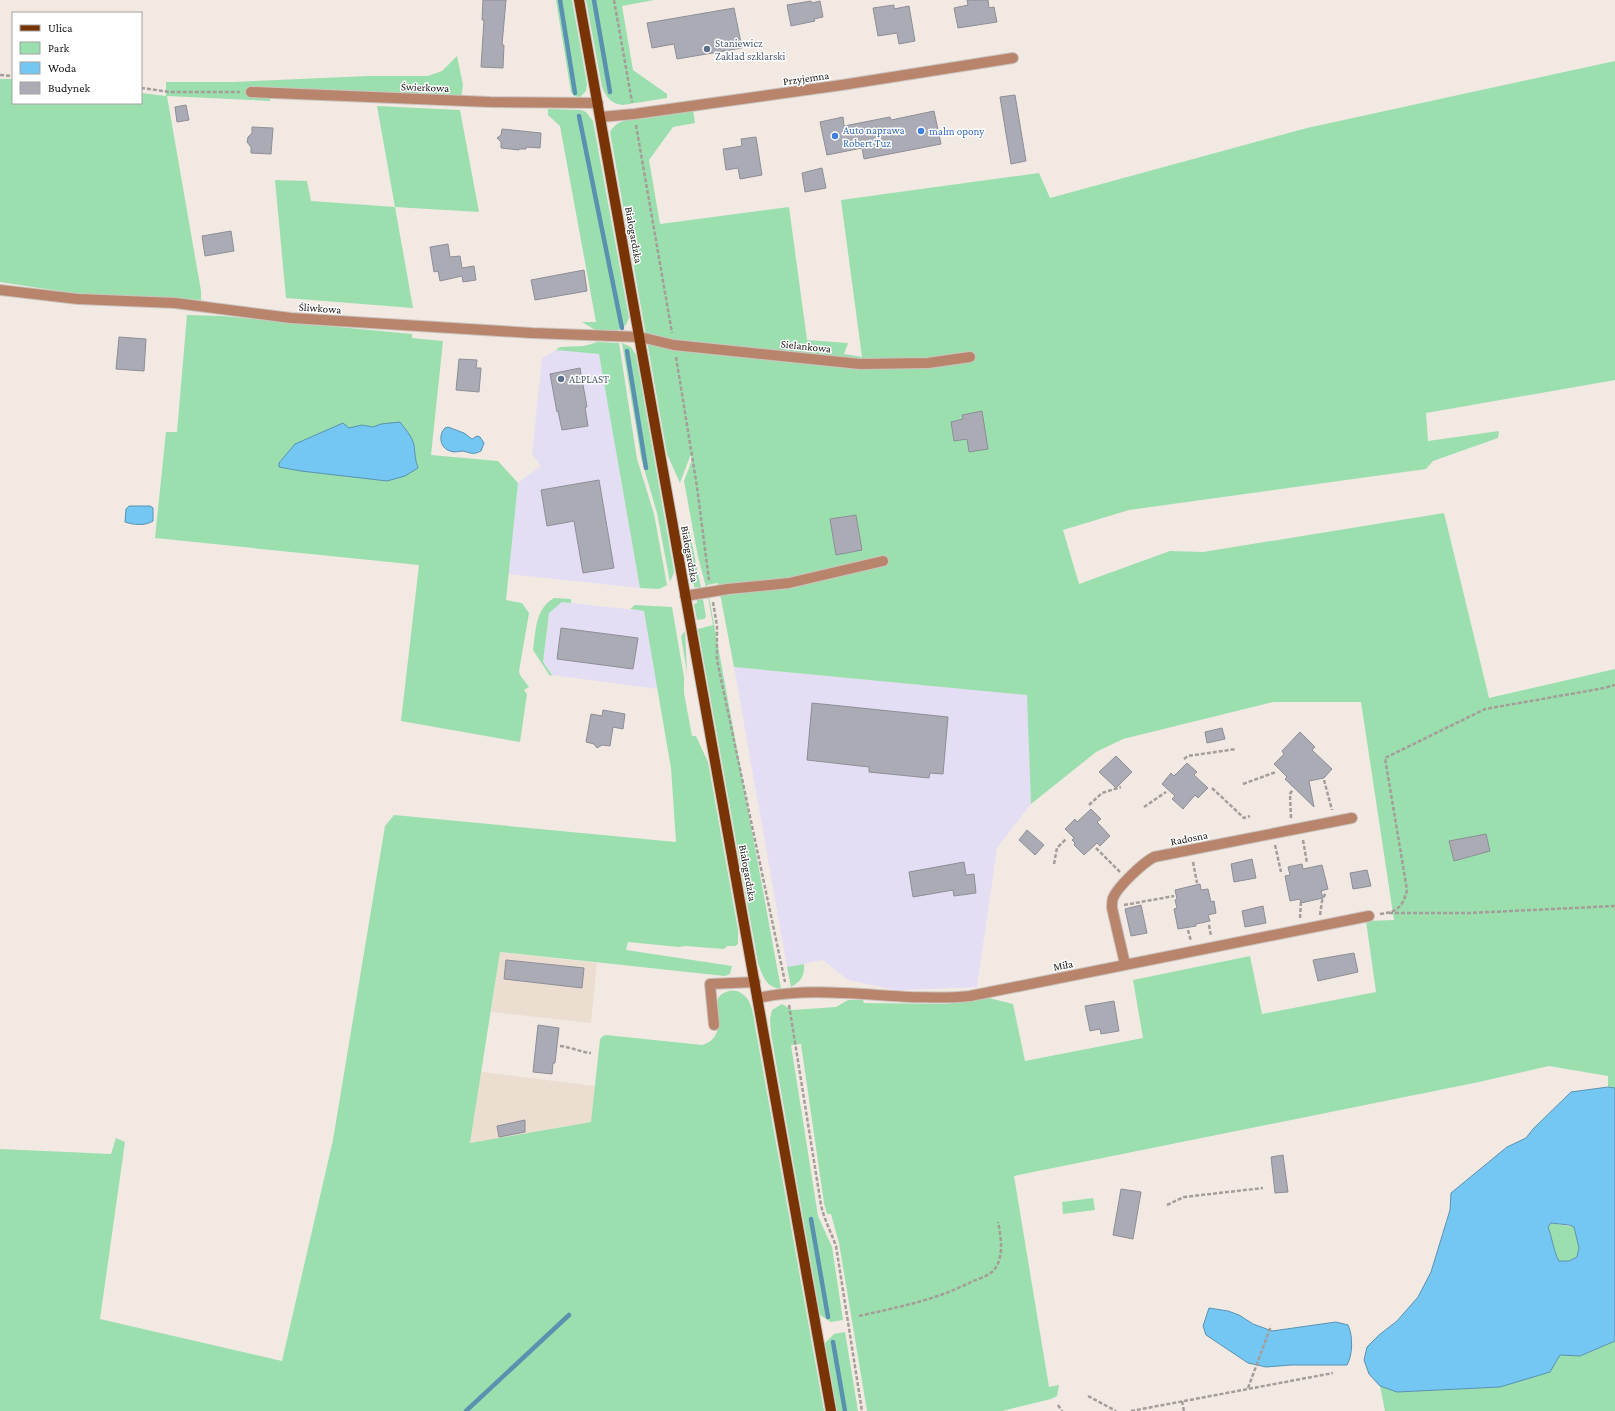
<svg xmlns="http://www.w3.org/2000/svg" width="1615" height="1411" viewBox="0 0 1615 1411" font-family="'Crimson Pro',serif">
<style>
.built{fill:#ecddd1}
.industrial{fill:#e3def3}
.green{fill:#9bdfaf}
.water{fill:#74c7f2;stroke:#5992b0;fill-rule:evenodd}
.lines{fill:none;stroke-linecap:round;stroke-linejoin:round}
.stream{stroke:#5992b0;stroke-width:4.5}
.building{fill:#ababb5;stroke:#8e8e97}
.minor-casing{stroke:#cbc3be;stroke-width:12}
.major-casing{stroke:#cbc3be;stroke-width:12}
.path{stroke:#a49d99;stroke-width:2.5;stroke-dasharray:4 2;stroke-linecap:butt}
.minor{stroke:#b8856c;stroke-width:10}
.major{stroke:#793405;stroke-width:10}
.service-dot{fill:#5c6f8a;stroke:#fff;stroke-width:1.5}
.shop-dot{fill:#3f7fe0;stroke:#fff;stroke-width:1.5}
.labels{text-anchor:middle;stroke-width:3;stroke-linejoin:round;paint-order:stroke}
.service-label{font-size:11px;fill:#4e5e75;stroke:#fff;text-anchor:start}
.street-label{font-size:11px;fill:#1b1816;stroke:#fff}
.shop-label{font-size:11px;fill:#366cbe;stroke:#fff;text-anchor:start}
</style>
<rect width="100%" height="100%" fill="#f2e9e3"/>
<g class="built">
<polygon points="500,952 597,963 591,1023 491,1012"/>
<polygon points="481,1072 595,1086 591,1122 470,1143"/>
</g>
<g class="industrial">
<polygon points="556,350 599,353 640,588 508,574 518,483 541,466 532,454 542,359"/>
<polygon points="562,602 644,611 658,689 552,675 543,662 549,613"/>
<polygon points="734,667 1028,695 1031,804 997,848 977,987 896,990 848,980 823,960 787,967"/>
</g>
<g class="green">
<polygon points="556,0 572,0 587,84 586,91 580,97 574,96 571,92"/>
<path d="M586,0H654L622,6L633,70L667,94V98L623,105C611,104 606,97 602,87Z"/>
<polygon points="457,56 463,85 461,98 270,96 270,101 167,96 201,291 201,300 79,294 0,282 0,79 13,79 13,103 141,103 141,93 166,96 166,82 234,82 368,76 428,76 442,71"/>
<path d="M1615,61V380L1426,413L1428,441L1499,431L1498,438L1433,461L1426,469L1129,510L1063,530L1079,584L1170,551L1203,552L1444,513L1489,698L1615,669V1088L1608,1087V1076L1549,1066L1479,1082L1014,1176L1049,1387L1059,1385L1057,1396L1051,1399L1002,1411H867L839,1243L831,1214H827L824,1203L801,1044L791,1045L818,1216L832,1247L843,1320L831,1322L820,1315L771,1034L770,1019L772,1010L782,1004L792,1010L836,1007L848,1000H863L864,1003L945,1004L989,998L1013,1004L1025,1061L1143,1038L1133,980L1250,956L1262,1014L1376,992L1366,921L1394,920L1361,702H1273L1123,739L1096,752L1031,804L1027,695L734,667L718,583L707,585V587H706L698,557L684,481L692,460L691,454L680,483L667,454L610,132C615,124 619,122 628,120L693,110L695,123L673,127L649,160L660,224L789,207L807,340L848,343L844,354L862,357L841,200L1039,173L1050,198L1307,128Z"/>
<polygon points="377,106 460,110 479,212 395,207 413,308 286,298 275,180 307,181 311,201 395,207"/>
<polygon points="548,109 581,110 586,112 593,121 629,318 626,325 615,332 597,331 582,322 596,322 560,126 548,115"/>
<polygon points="187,315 223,316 412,334 412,338 443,341 431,455 498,461 518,483 506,600 522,603 529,613 519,671 520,675 529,687 524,690 527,694 520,742 401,721 419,565 155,538 166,432 177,432"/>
<polygon points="598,342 619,343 637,459 654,514 667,585 659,589 640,588 599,354 556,350 560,347 584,346"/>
<polygon points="622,343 631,347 636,355 674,572 670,582 657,513 641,458"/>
<polygon points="688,524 701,588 694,587 694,584 690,584 687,525"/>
<path d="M708,597H709L781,989C766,987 763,977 758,963L698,629L713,625Z"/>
<path d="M554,598L571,599V603L562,602L549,613L543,662L552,675L550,676L533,650C536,630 535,609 554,598Z"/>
<polygon points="703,599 706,617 704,619 697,620 694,604 697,603 697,600"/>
<path d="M635,605L672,607L684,677V693L692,736H696L708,762L738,930V944L735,946H727L724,949L685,946L679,947L628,942L626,950L732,966L730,974L725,976L500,952L470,1143L591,1122L600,1039L603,1036L606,1035L702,1045C709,1043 713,1040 716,1034C722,1022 708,998 726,992C731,990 736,990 741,993C752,999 753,1014 755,1026L824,1411H0V1149L111,1154L116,1138L125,1142L100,1319L282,1361L333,1140L385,826L394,815L676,842L671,768L644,611L630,609Z"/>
<polygon points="685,631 687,673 681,636"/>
<path d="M804,964C805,975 801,982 791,987L787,967Z"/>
<polygon points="1093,1198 1095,1210 1063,1214 1062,1202"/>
<path d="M1551,1223L1574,1227L1579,1248L1577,1257L1569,1261L1559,1262C1554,1253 1552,1237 1548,1227Z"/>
<polygon points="845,1332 858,1411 837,1411 825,1343 834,1334"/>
<polygon points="1615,1341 1615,1411 1385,1411 1380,1386 1397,1392 1500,1387 1557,1359 1560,1355 1581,1356"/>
</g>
<g class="water">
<path d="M400,422C405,429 412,436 414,445C415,453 415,460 418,468L405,476L387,481L301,471L279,467V463L295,444L343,423L349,428L362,425L373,427L381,424Z"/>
<path d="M448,427L464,433L472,439L477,436L480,437L484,443L481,451C473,455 471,453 463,451C459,451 454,453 450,451C440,448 438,435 445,428Z"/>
<path d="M129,506H150L153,508V521C145,526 134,525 125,522L126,509Z"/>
<path d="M1608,1087L1615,1088V1341L1580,1356L1560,1355L1550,1372L1500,1387L1397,1392L1380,1386L1369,1374L1364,1360L1367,1347L1379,1335L1397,1321L1418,1297L1431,1272L1450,1210L1451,1193L1507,1147L1526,1138L1533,1129L1571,1092ZM1551,1223L1569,1225L1574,1227L1579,1248L1577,1257L1569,1261H1559C1554,1253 1552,1237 1548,1227Z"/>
<path d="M1209,1308L1228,1311L1239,1315L1253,1324L1272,1331L1336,1322L1348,1325C1353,1335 1353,1355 1347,1365H1291L1266,1367L1248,1363L1206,1335L1203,1326Z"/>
</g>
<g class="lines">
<g class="stream">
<polyline points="560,0 575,93"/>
<polyline points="594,0 610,92"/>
<polyline points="579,116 622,328"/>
<polyline points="627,351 646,468"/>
<polyline points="811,1219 828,1317"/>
<polyline points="833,1342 845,1411"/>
<polyline points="466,1411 569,1315"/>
</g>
</g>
<g class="building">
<polygon points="483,0 506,0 502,45 504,45 503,68 481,67 484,20 482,20"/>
<polygon points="967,0 988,0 989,8 994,7 997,22 958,28 954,8 968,5"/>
<polygon points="811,1 812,3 820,1 823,17 814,19 815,21 791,26 787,5"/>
<polygon points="894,5 894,9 909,6 915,41 899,44 897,33 878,36 873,8"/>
<polygon points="734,8 742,48 677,59 674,44 652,48 647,23"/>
<polygon points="1015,95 1026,161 1011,164 1000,97"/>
<polygon points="186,105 189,120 177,122 175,107"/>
<polygon points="934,111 941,144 864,159 862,148 827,155 820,122 843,117 844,126 890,117 891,120"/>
<polygon points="252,127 273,128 271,154 251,153 251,147 247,142 248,137 252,133"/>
<polygon points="502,129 541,133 540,148 526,147 526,149 519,149 519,150 501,148 501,142 497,138 501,135"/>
<polygon points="756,137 762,175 740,179 738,168 726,170 723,149 742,146 741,139"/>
<polygon points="822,168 826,188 805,192 802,173"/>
<polygon points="231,231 234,251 205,256 202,236"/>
<polygon points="448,244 450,257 460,256 462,268 474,266 476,280 463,282 462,276 440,281 438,271 434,272 430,247"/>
<polygon points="584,270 587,291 535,300 531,280"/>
<polygon points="119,337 146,339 144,371 116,369"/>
<polygon points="459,359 477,360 476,368 481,368 479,392 456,390"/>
<polygon points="580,368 587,407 585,407 588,426 562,430 558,411 557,412 550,374"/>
<polygon points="982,411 988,449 969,452 967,439 954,441 951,422 963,419 962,415"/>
<polygon points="599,480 614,568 583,573 574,521 547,526 541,490"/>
<polygon points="856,515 862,550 836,555 830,519"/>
<polygon points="561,628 638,638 633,669 557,659"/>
<polygon points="812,703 948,717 943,774 930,773 929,778 869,772 869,767 807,760"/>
<polygon points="603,710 625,714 623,729 613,727 610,746 602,745 597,748 594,744 586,742 591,714 602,716"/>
<polygon points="1222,728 1225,739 1207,743 1205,732"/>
<polygon points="1300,732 1315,747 1312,750 1332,769 1324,778 1309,781 1314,807 1285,779 1287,777 1274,764 1284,754 1282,751"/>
<polygon points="1116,756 1132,772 1116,788 1099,772"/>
<polygon points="1187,763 1197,772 1194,775 1208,788 1198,798 1195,795 1183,809 1172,799 1175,796 1162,784 1171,773 1174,776"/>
<polygon points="1091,809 1101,819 1097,822 1110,836 1100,846 1097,843 1084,855 1074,845 1075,843 1072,840 1074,838 1065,829 1075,819 1077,822"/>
<polygon points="1027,830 1044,845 1035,855 1019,840"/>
<polygon points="1486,834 1490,851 1454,861 1449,841"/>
<polygon points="1252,859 1256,878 1234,882 1231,864"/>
<polygon points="964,862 966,875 974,874 976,893 954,896 953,890 913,897 909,872"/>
<polygon points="1302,864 1303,869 1322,865 1328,889 1321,891 1323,898 1301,903 1300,899 1290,901 1285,876 1290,875 1288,867"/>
<polygon points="1367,870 1371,886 1353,889 1350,873"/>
<polygon points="1200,884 1201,890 1208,889 1211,902 1214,901 1216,913 1208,915 1210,921 1196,924 1196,926 1178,929 1174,909 1177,908 1175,900 1177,899 1175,890"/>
<polygon points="1141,905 1147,933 1131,936 1125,909"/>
<polygon points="1263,906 1266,923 1245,927 1242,911"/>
<polygon points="1354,953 1358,972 1318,981 1313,960"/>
<polygon points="506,960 584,968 582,988 504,979"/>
<polygon points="1114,1001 1119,1031 1101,1034 1100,1029 1090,1031 1085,1006"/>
<polygon points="538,1025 559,1028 555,1063 553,1063 552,1074 533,1072"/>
<polygon points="525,1120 525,1132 499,1137 497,1126"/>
<polygon points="1283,1155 1288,1192 1275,1193 1271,1157"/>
<polygon points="1121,1189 1141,1192 1133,1239 1113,1235"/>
</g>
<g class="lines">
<defs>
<g id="minor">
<polyline points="251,92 490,102 598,103"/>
<polyline points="601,117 634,114 842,85 1013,58"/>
<polyline points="0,290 78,299 175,303 291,318 532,333 640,337 674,345 860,364 928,363 970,357"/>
<polyline points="685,596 728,589 789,583 883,561"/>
<path d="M1125,964L1112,908C1112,905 1112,901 1113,898C1118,886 1143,863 1154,857L1352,818"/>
<path d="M758,998C827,983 900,1003 970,996L1369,916"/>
<polyline points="714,1025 710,984 755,982"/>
</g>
<polyline id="major" points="579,0 831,1411"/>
</defs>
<use href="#minor" class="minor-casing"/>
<use href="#major" class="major-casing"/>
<g class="path">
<polyline points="614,0 632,102"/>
<polyline points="0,75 13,76"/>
<polyline points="141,88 171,92 240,92"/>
<polyline points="636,125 672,333"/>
<polyline points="676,357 697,487 709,580"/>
<polyline points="713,602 717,626 717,660 785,982"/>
<polyline points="1184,759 1188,756 1236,749"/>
<polyline points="1324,780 1332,810"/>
<polyline points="1243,784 1276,772"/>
<polyline points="1212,788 1244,818 1250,816"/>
<polyline points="1089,805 1102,793 1121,787"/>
<polyline points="1144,807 1166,792"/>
<polyline points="1291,818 1290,794 1293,789"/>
<polyline points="1303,840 1307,863"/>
<polyline points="1275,845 1281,872"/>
<polyline points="1096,848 1120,872"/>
<polyline points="1193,862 1197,883"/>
<polyline points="1054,864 1057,848 1066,839"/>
<polyline points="1124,905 1174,896"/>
<polyline points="1389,913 1469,913 1615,906"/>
<path d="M1380,914C1397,912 1403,907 1407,890L1385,758L1485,709L1599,689L1615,685"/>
<polyline points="1320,915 1322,901 1326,892"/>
<polyline points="1300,918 1301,901"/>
<polyline points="1209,925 1211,936"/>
<polyline points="1188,930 1191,941"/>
<path d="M789,1005L821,1205C824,1219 831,1232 836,1246L862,1411"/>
<path d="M560,1046C571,1047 580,1052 591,1053"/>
<polyline points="1167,1205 1184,1197 1263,1188"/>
<path d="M859,1316C898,1307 937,1300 973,1281C979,1279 987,1276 992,1272C1005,1260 1001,1237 998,1222"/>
<polyline points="1248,1388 1271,1326"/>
<polyline points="1088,1396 1116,1411"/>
<polyline points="1182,1401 1184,1411"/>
<polyline points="1058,1405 1062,1411"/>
<polyline points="1131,1411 1333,1373"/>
</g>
<use href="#minor" class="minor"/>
<use href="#major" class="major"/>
</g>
<g class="service-dot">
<circle cx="707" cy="49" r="4"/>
<circle cx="561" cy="379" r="4"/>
</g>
<g class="shop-dot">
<circle cx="921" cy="131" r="4"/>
<circle cx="835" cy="136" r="4"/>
</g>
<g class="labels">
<g class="service-label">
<text x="715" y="47">Staniewicz<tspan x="715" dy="13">Zakład szklarski</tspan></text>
<text x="569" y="383">ALPLAST</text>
</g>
<g class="street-label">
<text transform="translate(806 78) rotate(-8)" y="4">Przyjemna</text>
<text transform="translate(425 87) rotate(2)" y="4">Świerkowa</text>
<text transform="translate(634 235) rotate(80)" y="4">Białogardzka</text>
<text transform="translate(320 308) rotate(4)" y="4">Śliwkowa</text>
<text transform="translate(806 346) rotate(6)" y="4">Sielankowa</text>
<text transform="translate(690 554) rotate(80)" y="4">Białogardzka</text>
<text transform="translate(1189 838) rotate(-11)" y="4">Radosna</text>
<text transform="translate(748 873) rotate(80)" y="4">Białogardzka</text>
<text transform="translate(1063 965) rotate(-11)" y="4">Miła</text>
</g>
<g class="shop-label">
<text x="843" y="134">Auto naprawa<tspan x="843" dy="13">Robert Tuz</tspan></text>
<text x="929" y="135">malm opony</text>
</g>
</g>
<rect x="12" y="12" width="130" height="92" fill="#ffffff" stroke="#a4a3a2"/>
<rect x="20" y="25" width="20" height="6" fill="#793405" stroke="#a4a3a2"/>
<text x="48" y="32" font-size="12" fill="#1b1816">Ulica</text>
<rect x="20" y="42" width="20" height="12" fill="#9bdfaf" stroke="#a4a3a2"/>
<text x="48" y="52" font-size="12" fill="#1b1816">Park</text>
<rect x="20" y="62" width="20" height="12" fill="#74c7f2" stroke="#a4a3a2"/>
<text x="48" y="72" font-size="12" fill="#1b1816">Woda</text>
<rect x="20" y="82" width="20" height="12" fill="#ababb5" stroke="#a4a3a2"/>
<text x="48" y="92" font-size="12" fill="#1b1816">Budynek</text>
</svg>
